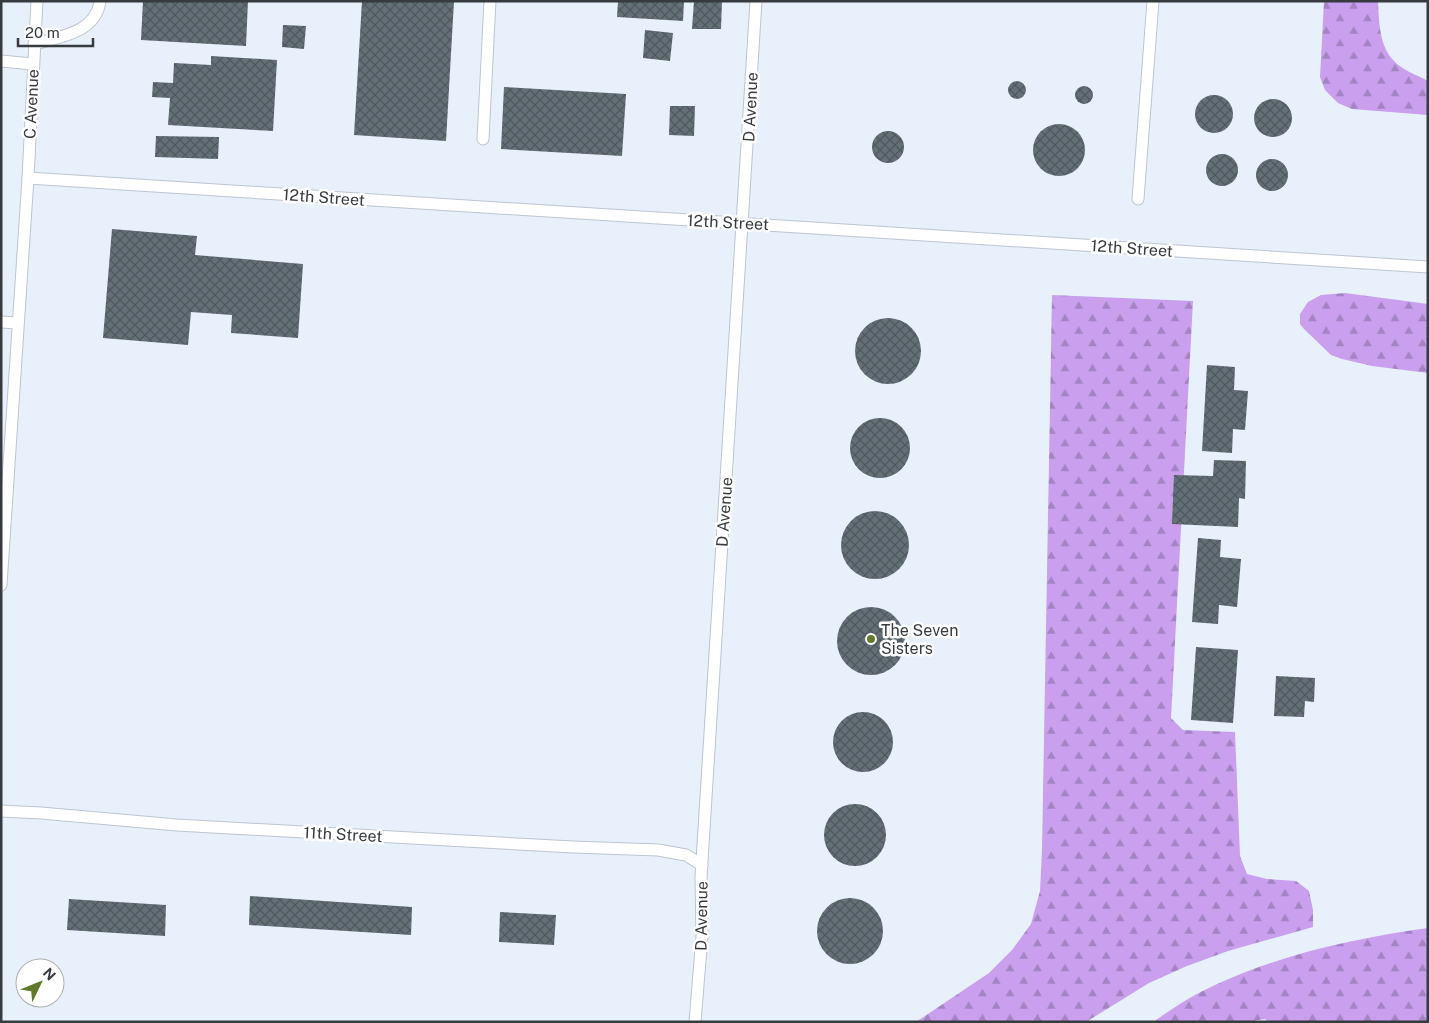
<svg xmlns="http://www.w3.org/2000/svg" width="1429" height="1023" viewBox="0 0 1429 1023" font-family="'Public Sans',sans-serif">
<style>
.built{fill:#e8f0fc;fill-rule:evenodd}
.forest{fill:url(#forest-firs)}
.building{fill:url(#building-cross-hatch)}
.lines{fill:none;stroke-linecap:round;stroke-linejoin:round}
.lane-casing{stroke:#bcc5d1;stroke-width:13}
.lane{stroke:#fff;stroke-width:11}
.poi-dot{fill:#60792b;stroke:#fff;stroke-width:2}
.labels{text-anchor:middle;stroke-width:5;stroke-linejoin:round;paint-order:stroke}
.street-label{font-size:16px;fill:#373a3f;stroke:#fff}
.poi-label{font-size:16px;fill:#373a3f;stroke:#fff;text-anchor:start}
</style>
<defs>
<pattern id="forest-firs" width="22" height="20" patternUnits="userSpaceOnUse" patternTransform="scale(1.25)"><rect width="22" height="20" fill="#c99fee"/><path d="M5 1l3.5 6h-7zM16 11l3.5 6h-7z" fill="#a483c2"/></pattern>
<pattern id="building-cross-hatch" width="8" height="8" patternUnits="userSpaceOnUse" patternTransform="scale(1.25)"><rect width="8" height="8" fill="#637077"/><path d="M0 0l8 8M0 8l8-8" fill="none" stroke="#4e585e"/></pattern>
</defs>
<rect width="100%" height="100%" fill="#f6faff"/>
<path class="built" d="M1,1H1428V1022H1ZM25,968H55V998H25Z"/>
<g class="forest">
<path d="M1324,1H1378C1379,21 1379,46 1394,61C1402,70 1417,75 1428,81V115L1352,109L1338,103L1325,90L1320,77Z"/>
<polygon points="1345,293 1428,304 1428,373 1372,366 1342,359 1331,355 1304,329 1300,324 1300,314 1308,302 1321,295"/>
<polygon points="1052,295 1193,301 1171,718 1183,730 1235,732 1240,856 1247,874 1267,879 1296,881 1309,891 1313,910 1313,927 1228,951 1187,966 1149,983 1086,1022 916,1022 989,973 1012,950 1031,924 1040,891 1042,850"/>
<path d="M1428,928V1022H1269L1265,1019L1245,1022H1153C1165,1014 1176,1006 1188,999C1259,959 1348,939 1428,928Z"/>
</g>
<g class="building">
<polygon points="143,1 248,1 246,46 141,40"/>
<polygon points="362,1 454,1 446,141 354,135"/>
<polygon points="618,1 684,1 683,21 617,17"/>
<polygon points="694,1 722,1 721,29 692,29"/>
<polygon points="283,25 306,26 304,49 282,47"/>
<polygon points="645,30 673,33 670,61 643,58"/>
<polygon points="211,56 277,60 273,131 168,125 170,98 152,97 153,82 173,83 174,63 211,65"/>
<circle cx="1017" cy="90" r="9"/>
<circle cx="1084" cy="95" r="9"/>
<polygon points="504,87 626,94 622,156 501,149"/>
<circle cx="1214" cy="114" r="19"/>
<circle cx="1273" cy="118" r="19"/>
<polygon points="670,106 695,106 694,136 669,135"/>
<circle cx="1059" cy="150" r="26"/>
<circle cx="888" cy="147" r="16"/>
<polygon points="156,136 219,137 218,159 155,157"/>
<circle cx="1222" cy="170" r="16"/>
<circle cx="1272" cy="175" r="16"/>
<polygon points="112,229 197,236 195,255 303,264 298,338 231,333 232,315 191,312 188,345 103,338"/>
<circle cx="888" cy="351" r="33"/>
<polygon points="1207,365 1235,367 1234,390 1248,391 1245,430 1233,429 1232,453 1202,451"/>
<circle cx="880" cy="448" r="30"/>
<polygon points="1214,460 1246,461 1245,499 1239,498 1238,527 1172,524 1174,475 1213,476"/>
<circle cx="875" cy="545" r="34"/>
<polygon points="1198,538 1221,540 1220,557 1241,559 1237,607 1219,605 1218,624 1192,622"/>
<circle cx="871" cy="641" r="34"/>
<polygon points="1196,647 1238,650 1233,723 1191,720"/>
<polygon points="1276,676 1315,678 1314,702 1305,701 1304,717 1274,716"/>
<circle cx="863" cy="742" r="30"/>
<circle cx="855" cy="835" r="31"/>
<polygon points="250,896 412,907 411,935 249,925"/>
<circle cx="850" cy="931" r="33"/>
<polygon points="69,899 166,905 165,936 67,930"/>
<polygon points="500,912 556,915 554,945 499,942"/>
</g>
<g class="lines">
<defs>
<g id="lane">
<path d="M34,44C59,37 96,33 100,1"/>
<polyline points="1,61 33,64"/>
<polyline points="483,139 490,1"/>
<polyline points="28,178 1428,267"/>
<polyline points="1138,199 1153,1"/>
<polyline points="1,322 18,323"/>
<polyline points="1,585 28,178 37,1"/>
<polyline points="1,811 41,813 177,825 573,847 658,850 686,855 702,865"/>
<polyline points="695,1022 702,936 701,877 756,1"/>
</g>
</defs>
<use href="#lane" class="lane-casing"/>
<use href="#lane" class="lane"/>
</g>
<circle class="poi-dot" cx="871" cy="639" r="5"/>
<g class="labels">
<g class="street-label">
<text transform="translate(31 104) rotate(-87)" y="6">C Avenue</text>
<text transform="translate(750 107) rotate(-87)" y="6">D Avenue</text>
<text transform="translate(324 197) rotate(4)" y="6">12th Street</text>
<text transform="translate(728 222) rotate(3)" y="6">12th Street</text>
<text transform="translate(1132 248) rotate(4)" y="6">12th Street</text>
<text transform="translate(724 512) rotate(-86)" y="6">D Avenue</text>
<text transform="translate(343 834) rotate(3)" y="6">11th Street</text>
<text transform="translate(701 916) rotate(-89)" y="6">D Avenue</text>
</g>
<g class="poi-label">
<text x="881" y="636">The Seven<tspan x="881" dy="18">Sisters</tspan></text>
</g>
</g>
<rect width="1429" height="1023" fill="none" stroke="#373a3f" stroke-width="5"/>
<g transform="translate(40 983) rotate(47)"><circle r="24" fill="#ffffff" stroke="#afb0b2"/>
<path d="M0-4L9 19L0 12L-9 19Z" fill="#60792b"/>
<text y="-8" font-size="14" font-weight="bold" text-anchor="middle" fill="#373a3f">N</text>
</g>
<path d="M18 38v8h75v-8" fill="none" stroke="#373a3f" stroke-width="2.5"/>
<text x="25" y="38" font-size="15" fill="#373a3f" stroke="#ffffff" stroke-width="4" paint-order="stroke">20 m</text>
</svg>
